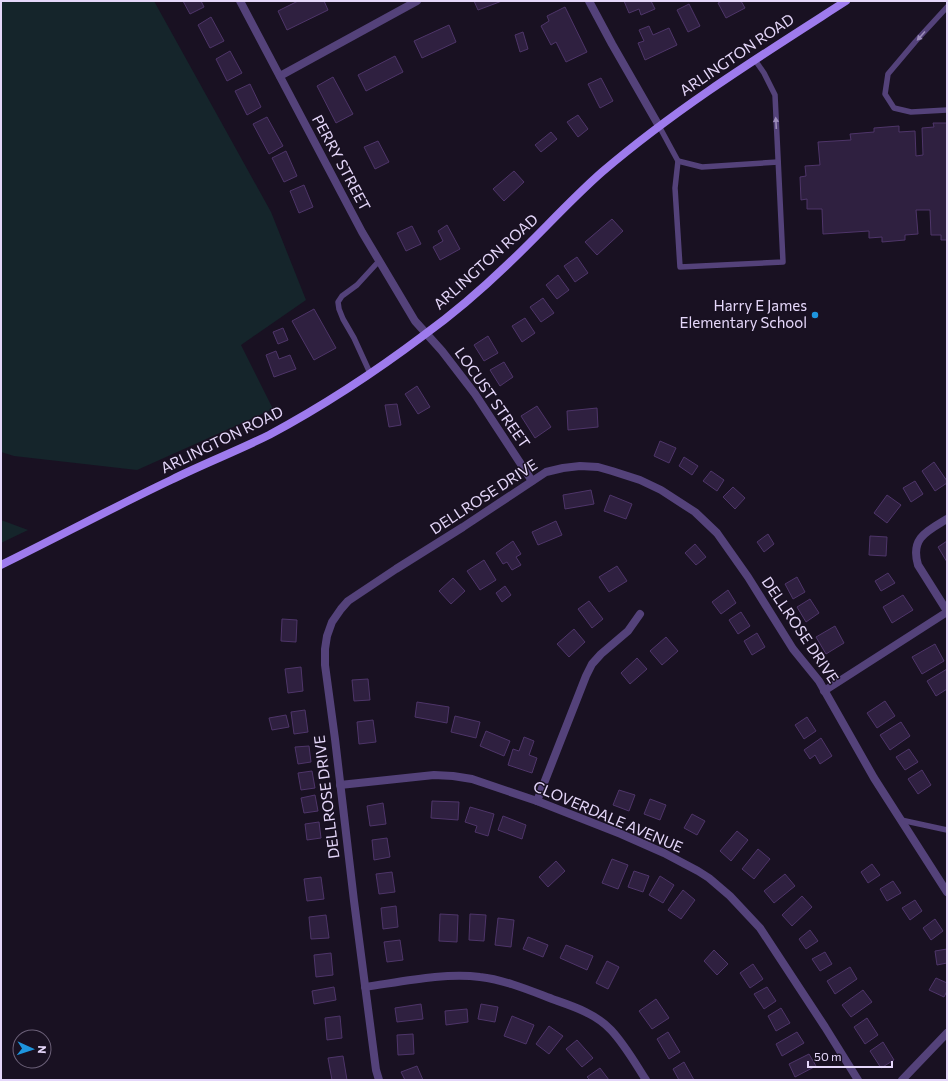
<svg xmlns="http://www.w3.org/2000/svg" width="948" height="1081" viewBox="0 0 948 1081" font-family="Commissioner,sans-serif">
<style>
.green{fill:#15252b}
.building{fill:#2f2040;stroke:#4e3569}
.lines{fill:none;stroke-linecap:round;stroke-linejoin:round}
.service{stroke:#54427a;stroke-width:5.5}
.minor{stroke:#54427a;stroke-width:8}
.secondary{stroke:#9e7bed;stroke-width:8}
.oneway{fill:#9c8cba}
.poi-dot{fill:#1e95de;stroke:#191122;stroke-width:1.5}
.labels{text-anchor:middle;stroke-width:3;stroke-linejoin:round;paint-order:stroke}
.street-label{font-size:15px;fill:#e5d7fa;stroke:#191122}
.poi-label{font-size:15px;fill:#e5d7fa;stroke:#191122;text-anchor:end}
</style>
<rect width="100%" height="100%" fill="#191122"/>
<g class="green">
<polygon points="1,1 154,1 271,212 306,300 241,345 273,409 137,470 14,456 1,452"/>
<polygon points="1,520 28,530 1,543"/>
</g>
<g class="building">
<polygon points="183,1 201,1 204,7 190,14"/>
<polygon points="298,1 324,1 328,10 287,30 278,11"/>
<polygon points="474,1 502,1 478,10"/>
<polygon points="624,1 651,1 655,9 641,15 639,9 629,13"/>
<polygon points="722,1 741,1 745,8 726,18 718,3"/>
<polygon points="689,4 700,26 688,32 677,10"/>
<polygon points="565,7 587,52 566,62 556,42 551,45 541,26 549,21 547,16"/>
<polygon points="211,17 224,41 210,48 198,25"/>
<polygon points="449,25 456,42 422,58 414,41"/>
<polygon points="649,26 653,35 669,28 677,45 645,60 638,43 644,41 639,30"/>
<polygon points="523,32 528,49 520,52 515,35"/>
<polygon points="230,51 242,73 227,81 216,59"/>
<polygon points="395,56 403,72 366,91 358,75"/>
<polygon points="333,77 353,114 336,123 317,86"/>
<polygon points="601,78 613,101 600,108 588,84"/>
<polygon points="250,84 261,107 247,115 235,91"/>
<polygon points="578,115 588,129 578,137 567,122"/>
<polygon points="267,117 283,146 269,154 253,124"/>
<polygon points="933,123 947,123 947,240 941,240 941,235 931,235 930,210 916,210 918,234 905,235 905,240 882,242 882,237 869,238 869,231 823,234 822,209 807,209 807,199 801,200 800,177 806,176 805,166 820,165 818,142 851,140 850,134 874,132 874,128 899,126 899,132 915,131 916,156 923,155 922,128 934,127"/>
<polygon points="551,132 557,139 541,152 535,145"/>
<polygon points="378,141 389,162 375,169 364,147"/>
<polygon points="286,151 297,176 284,182 272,158"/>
<polygon points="514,171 524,182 504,201 493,189"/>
<polygon points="304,185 313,207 299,213 290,191"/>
<polygon points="612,219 623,231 597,255 585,242"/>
<polygon points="447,225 460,249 440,260 433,247 443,241 438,231"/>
<polygon points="412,226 421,244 406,251 397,233"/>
<polygon points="577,257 588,273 575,282 564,266"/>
<polygon points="558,275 569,290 557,299 546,285"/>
<polygon points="543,298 554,313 541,322 530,307"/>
<polygon points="314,309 336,348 314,360 292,321"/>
<polygon points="525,318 535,333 522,342 512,326"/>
<polygon points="283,328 288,340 278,344 273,332"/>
<polygon points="488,336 498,353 484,361 474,345"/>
<polygon points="276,351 279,359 290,355 296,369 274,377 266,355"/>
<polygon points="504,362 513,377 500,386 490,370"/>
<polygon points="417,386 430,407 418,414 405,394"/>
<polygon points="397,404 401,425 389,427 385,405"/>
<polygon points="537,406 551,427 535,438 521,416"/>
<polygon points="597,408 598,427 568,430 567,411"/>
<polygon points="660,441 676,448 669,463 654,456"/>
<polygon points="684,457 698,466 692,475 679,466"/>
<polygon points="934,462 947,481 947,483 935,491 922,471"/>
<polygon points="711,471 724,480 717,491 703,481"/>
<polygon points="915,481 923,494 911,502 903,488"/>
<polygon points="733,487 745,498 735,509 723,497"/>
<polygon points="591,490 594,504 565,509 563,495"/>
<polygon points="610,495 632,504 626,519 604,511"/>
<polygon points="887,495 901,505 887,523 874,513"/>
<polygon points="556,521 562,535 538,545 532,532"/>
<polygon points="768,534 774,544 764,552 757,542"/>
<polygon points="870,536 887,537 886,556 869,555"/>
<polygon points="513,541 521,554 516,557 521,565 512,570 507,562 503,564 496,553"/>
<polygon points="947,541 947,562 938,547"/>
<polygon points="695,544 706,557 696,565 685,553"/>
<polygon points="484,560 496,580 480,590 467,571"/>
<polygon points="617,566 627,581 609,592 599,577"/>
<polygon points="888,573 895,583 881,591 875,581"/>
<polygon points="797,577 805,592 793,599 785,584"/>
<polygon points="453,578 465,591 451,604 439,591"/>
<polygon points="505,586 511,595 502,602 496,593"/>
<polygon points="728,590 736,603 721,614 712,602"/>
<polygon points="903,595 913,610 892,623 883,607"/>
<polygon points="810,599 819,613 806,622 797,607"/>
<polygon points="589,601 603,619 592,628 578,609"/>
<polygon points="741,612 750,626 738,634 729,620"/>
<polygon points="282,619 297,620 296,642 281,641"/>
<polygon points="835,626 844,643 826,654 816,637"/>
<polygon points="574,629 585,642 569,657 557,644"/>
<polygon points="757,633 765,647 752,655 744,641"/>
<polygon points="666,637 678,651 662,665 650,651"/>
<polygon points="935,644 944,661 922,674 912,657"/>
<polygon points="637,658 647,669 630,684 621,673"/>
<polygon points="301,667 303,691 288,693 285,669"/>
<polygon points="947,669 947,689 936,696 927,681"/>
<polygon points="368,679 370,700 354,701 352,680"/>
<polygon points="885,701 895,716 877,728 867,713"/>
<polygon points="417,702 449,707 447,723 415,717"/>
<polygon points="305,710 308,732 294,734 291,712"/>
<polygon points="286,715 289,727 272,730 269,718"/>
<polygon points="455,716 480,722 476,738 451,732"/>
<polygon points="807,717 816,731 804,739 795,725"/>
<polygon points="373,720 376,742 359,744 357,722"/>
<polygon points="901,722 910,736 890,750 880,735"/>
<polygon points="486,731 510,741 504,756 480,746"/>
<polygon points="524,737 534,741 529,755 537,758 532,773 508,765 513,749 519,751"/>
<polygon points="821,738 832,756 820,764 815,755 810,759 804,750"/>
<polygon points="309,746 311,762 298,764 295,747"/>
<polygon points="909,749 918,762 905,770 896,757"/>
<polygon points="922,770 931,785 918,794 908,779"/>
<polygon points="312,771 315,788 301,790 298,773"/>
<polygon points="619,790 635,795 629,811 613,805"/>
<polygon points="315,795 318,811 304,813 301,798"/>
<polygon points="650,799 666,805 660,820 644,814"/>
<polygon points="432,801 459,802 458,820 431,818"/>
<polygon points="383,803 386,824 370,826 367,806"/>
<polygon points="470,807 494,814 488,836 475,832 477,826 465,822"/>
<polygon points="692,814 705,821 697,835 684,828"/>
<polygon points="503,816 526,825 522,839 498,830"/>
<polygon points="319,822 321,838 307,840 305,824"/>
<polygon points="737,831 748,840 731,861 720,851"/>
<polygon points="387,838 390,857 374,860 372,840"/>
<polygon points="758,849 770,859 754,879 742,869"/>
<polygon points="612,859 628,865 618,889 602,883"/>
<polygon points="556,861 565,871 548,887 539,877"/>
<polygon points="872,864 880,875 868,883 861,872"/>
<polygon points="634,871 649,876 643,892 628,887"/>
<polygon points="392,872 395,892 379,894 376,874"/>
<polygon points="785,874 795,886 774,903 764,891"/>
<polygon points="660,876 674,885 663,903 649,895"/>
<polygon points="321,877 324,899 307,901 304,879"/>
<polygon points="893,881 901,893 887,901 880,889"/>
<polygon points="683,890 695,900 681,919 668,910"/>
<polygon points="802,896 812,907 792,926 782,915"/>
<polygon points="915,900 922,911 910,920 902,908"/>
<polygon points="396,906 398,927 383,929 381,908"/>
<polygon points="440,914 458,915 457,942 439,941"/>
<polygon points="470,914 486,915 484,941 469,940"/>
<polygon points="326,915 329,938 311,939 309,917"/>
<polygon points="498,918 514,920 511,947 495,945"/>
<polygon points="935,919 943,931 931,940 923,928"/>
<polygon points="810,930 818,941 806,949 799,939"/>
<polygon points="528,937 548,945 543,957 523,949"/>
<polygon points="400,940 403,960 387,962 384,942"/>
<polygon points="566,945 593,956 587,970 560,958"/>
<polygon points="947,949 947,963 937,965 935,951"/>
<polygon points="714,950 728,964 717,975 704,961"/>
<polygon points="825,952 832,964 820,971 812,959"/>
<polygon points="331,953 333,975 316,977 314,955"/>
<polygon points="607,961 619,967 608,989 596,983"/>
<polygon points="753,964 763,979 750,988 740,973"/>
<polygon points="850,967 857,979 835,994 827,981"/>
<polygon points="936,978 947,983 947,991 944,997 929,990"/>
<polygon points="334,987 336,1000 314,1004 312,991"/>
<polygon points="767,987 776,1001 764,1009 754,994"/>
<polygon points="863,990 872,1002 851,1017 842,1005"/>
<polygon points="656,999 669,1018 652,1029 639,1011"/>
<polygon points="421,1004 423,1019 397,1022 395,1008"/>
<polygon points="481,1004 498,1007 495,1022 478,1019"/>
<polygon points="781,1008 790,1023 776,1031 768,1016"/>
<polygon points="467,1009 468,1022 446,1025 445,1011"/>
<polygon points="340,1016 342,1038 327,1040 325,1018"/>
<polygon points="512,1016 534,1025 526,1044 504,1036"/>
<polygon points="867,1018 878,1035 865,1044 854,1027"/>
<polygon points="549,1026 563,1036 549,1054 536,1044"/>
<polygon points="668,1032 680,1052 669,1059 657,1039"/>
<polygon points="797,1032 804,1043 782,1056 776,1044"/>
<polygon points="413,1034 414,1054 398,1055 397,1035"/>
<polygon points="577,1040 593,1058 582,1067 566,1049"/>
<polygon points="883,1042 894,1060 881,1068 870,1051"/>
<polygon points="809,1054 816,1066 795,1077 789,1064"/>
<polygon points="343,1056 347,1080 332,1080 328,1058"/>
<polygon points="684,1062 694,1080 679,1080 673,1069"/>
<polygon points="417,1066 423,1080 405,1080 401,1072"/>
<polygon points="600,1068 609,1080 590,1080 587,1077"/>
</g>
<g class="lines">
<g class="service">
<polyline points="947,7 915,42 888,74 885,94 894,108 911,112 947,110"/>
<polyline points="659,126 678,161 675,188 680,267 783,262 775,95 764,73 755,60"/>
<polyline points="678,161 702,167 778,162"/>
<polyline points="370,373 354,338 343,319 339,309 338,302 342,296 357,285 379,261"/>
<polyline points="901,820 947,830"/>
</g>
<g class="minor">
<polyline points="240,1 362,232 415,321 442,351 475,394 532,481"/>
<polyline points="589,1 612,44 659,126"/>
<polyline points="280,76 417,1"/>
<path d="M947,519C927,531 910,538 918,565L947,611"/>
<polyline points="824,691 947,612"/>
<polyline points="340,785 434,775 453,776 472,779 537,801 621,834 664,853 698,871 709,878 730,896 760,928 825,1027 858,1080"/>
<polyline points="537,801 586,676 592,664 601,654 628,631 640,614"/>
<path d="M365,987C400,982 446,972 480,977C506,980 531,991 555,1000C575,1007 596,1014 611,1030C625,1045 635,1063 646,1080"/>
<polyline points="379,1080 376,1070 354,901 335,739 325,665 325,649 327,636 332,622 341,609 348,601 396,569 463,527 546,472 563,468 580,466 598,467 612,471 640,480 661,490 695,512 717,533 748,577 793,649 819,681 874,778 947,892"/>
<polyline points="902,1080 947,1033"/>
</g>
<path class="secondary" d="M1,565C58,537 114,507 171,480C203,464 237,451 269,435C323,406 375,372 424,335C453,314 481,290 507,265C539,235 569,201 602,172C678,107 762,55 846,1"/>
</g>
<defs><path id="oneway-solid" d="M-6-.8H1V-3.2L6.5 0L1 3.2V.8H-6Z"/></defs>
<g class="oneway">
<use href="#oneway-solid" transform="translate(921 36) rotate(132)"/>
<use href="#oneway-solid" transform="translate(776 123) rotate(-93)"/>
</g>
<circle class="poi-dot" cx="815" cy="315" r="4"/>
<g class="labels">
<g class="street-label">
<text transform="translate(737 55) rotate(-34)" y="5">ARLINGTON ROAD</text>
<text transform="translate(341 163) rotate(62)" y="5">PERRY STREET</text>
<text transform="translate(486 262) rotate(-42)" y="5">ARLINGTON ROAD</text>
<text transform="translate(492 398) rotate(55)" y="5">LOCUST STREET</text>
<text transform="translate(222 440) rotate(-26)" y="5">ARLINGTON ROAD</text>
<text transform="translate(484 497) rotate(-33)" y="5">DELLROSE DRIVE</text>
<text transform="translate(800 630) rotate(56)" y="5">DELLROSE DRIVE</text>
<text transform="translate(327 797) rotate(-97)" y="5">DELLROSE DRIVE</text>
<text transform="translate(608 817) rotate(23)" y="5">CLOVERDALE AVENUE</text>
</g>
<g class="poi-label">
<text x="807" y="311">Harry E James<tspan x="807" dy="17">Elementary School</tspan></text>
</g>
</g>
<rect width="948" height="1081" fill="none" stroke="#e5d7fa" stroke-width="4"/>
<g transform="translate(32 1049) rotate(93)"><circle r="19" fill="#191122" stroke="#6b6078"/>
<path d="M0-3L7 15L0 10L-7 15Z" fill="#1e95de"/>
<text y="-6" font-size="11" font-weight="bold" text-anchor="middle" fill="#e5d7fa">N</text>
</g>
<path d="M808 1061v6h84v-6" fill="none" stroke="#e5d7fa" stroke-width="2"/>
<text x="814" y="1061" font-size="12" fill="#e5d7fa" stroke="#191122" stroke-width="3" paint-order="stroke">50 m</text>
</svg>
